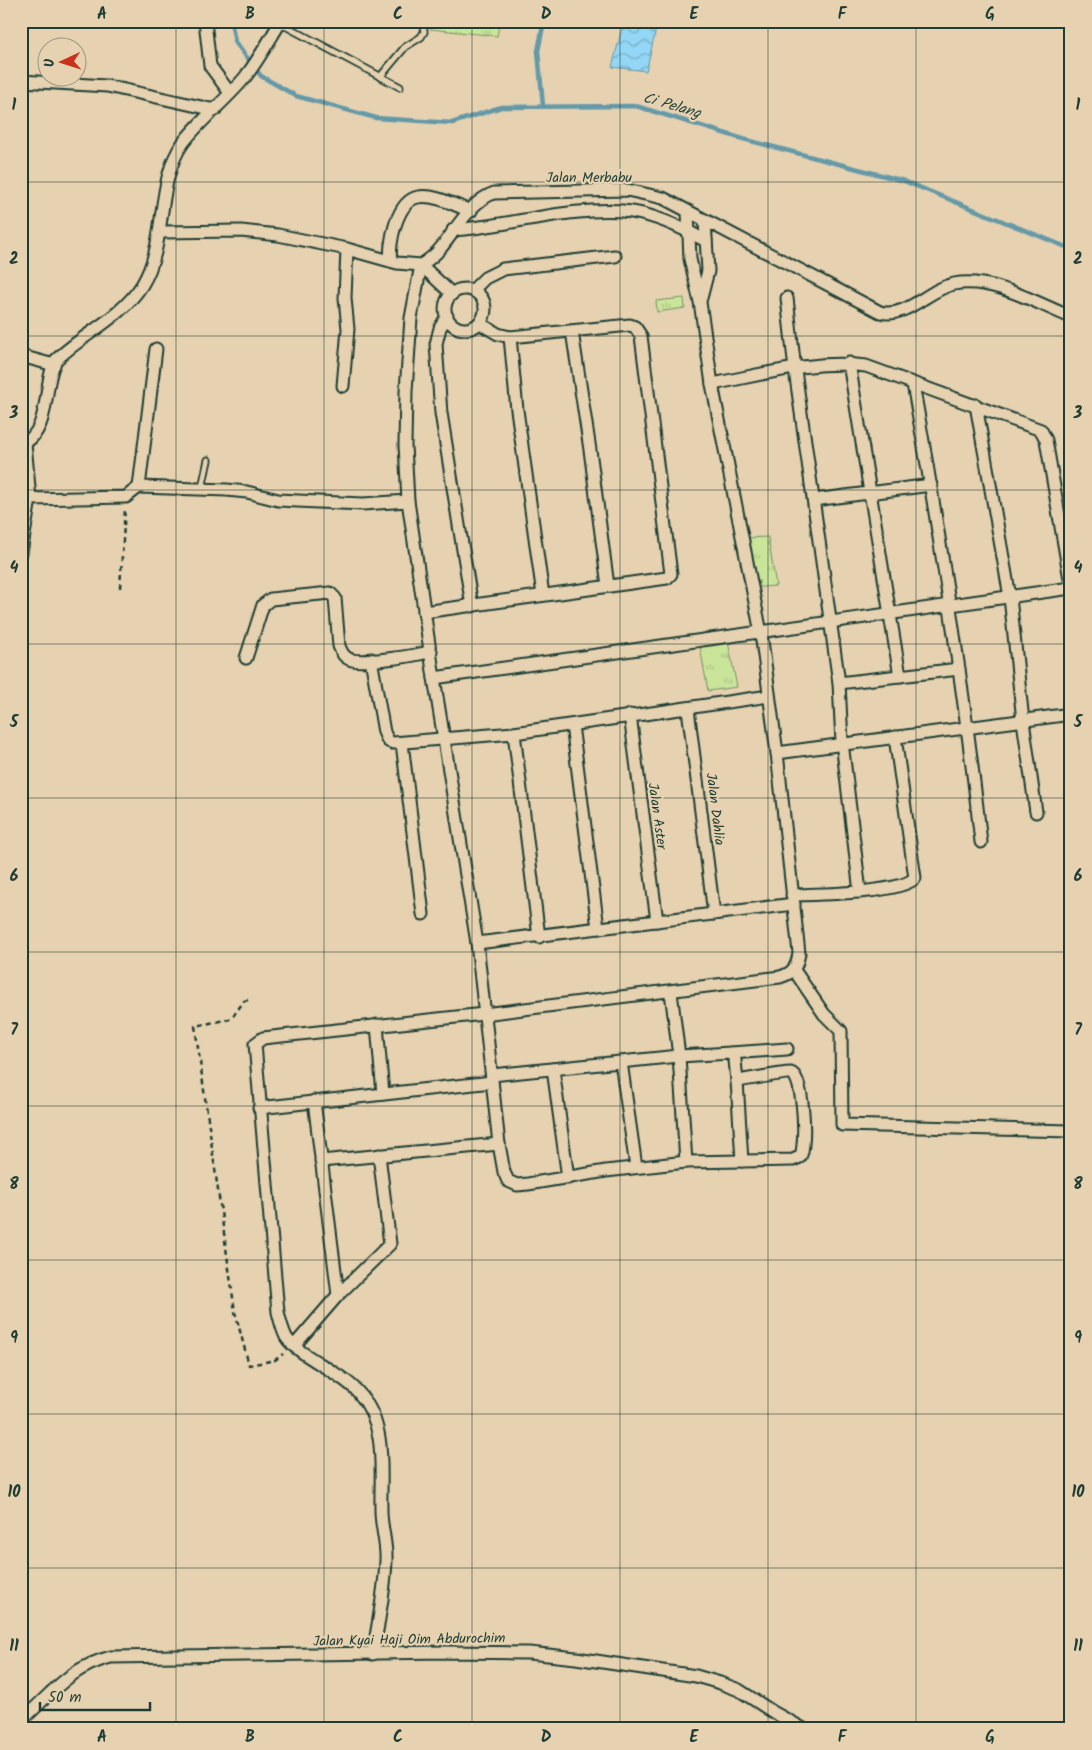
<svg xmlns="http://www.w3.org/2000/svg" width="1092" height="1750" viewBox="0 0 1092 1750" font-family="Kalam,sans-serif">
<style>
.grass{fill:url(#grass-tufts);stroke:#749067}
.water{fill:url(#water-waves);stroke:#6599a8}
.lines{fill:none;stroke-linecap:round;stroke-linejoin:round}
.stream{stroke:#6599a8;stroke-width:4.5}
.service-casing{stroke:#1f3d34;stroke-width:9}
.minor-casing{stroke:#1f3d34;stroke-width:15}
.path{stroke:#1f3d34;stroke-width:2.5;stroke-dasharray:5 4;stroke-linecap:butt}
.service{stroke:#e6d2b0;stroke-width:5.5}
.minor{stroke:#e6d2b0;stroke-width:11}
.grid{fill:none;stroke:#1f3d34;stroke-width:1;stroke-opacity:0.55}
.labels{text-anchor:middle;stroke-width:4.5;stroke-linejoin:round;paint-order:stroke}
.street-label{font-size:14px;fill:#1f3d34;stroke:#e6d2b0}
.water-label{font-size:15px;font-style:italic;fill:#25453e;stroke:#e6d2b0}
.neatline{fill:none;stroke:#1f3d34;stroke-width:2}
.grid-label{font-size:16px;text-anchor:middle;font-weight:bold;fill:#1f3d34}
</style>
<defs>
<pattern id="grass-tufts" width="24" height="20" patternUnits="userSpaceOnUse" patternTransform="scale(1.25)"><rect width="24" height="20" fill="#cae49a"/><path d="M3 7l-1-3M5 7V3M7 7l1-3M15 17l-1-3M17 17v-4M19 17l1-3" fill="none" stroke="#adc485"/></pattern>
<pattern id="water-waves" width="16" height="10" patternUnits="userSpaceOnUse" patternTransform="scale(1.25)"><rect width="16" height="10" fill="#93d6f5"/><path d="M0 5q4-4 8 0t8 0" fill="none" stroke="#77afc7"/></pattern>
</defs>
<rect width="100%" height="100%" fill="#e6d2b0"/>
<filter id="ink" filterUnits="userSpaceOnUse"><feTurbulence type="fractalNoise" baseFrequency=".02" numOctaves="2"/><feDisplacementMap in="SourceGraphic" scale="10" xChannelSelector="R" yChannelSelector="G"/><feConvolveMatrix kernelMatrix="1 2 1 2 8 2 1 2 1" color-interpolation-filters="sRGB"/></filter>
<g filter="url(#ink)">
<g class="grass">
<polygon points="431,21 500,21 497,36 430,29"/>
<polygon points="684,298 685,308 657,312 656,301"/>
<polygon points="768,537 776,586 748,588 742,538"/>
<polygon points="728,642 737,687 708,691 700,647"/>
</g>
<polygon class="water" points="624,21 658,21 646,71 612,67"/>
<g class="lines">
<g class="stream">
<polyline points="231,21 235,42 261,76 296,96 376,118 452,123 501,107 636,106 743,139 904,181 1071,249"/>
<polyline points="543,106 538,51 544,21"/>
</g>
<defs>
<g id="service">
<polyline points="280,23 400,87"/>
<polyline points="380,77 405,47 421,37 424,32 423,21"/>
<polyline points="202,488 208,460"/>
</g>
<g id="minor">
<polyline points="205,21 210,66 230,93"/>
<polyline points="21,81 107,86 215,110"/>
<path d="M453,230C512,226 572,205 632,212C658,216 683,228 706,241"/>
<path d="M160,232L241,231L278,235L347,249L397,263L421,265C427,261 434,256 439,250C455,232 470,201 494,193L627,190L663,198L880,312C907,319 928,289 954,284C993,277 1036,303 1071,317"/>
<path d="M391,261C388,244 397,201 418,197C435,194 456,206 471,211"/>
<path d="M421,265L411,318L406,391L405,445L408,501L434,678L477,943L499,1144L504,1172L508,1181L517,1185L528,1184L606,1171L686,1162L793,1160L800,1157C807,1147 804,1076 791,1073C785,1072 747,1080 737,1081L735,1060L731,1053L679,1056L492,1075"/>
<polyline points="421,265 452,294"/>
<circle cx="465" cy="309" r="20"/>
<polyline points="473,290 485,278 503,269 615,256"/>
<polyline points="701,298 708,271 705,221"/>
<polyline points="787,298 795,370 839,683 842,742 860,892"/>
<polyline points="447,316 440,328 436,344 441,413 472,606"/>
<polyline points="572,331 590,450 608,586"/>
<polyline points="510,337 517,410 543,595"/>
<polyline points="21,356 54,365"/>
<polyline points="849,363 900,676"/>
<path d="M712,384C761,375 816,359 866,366L1041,430L1046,440L1071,585"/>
<path d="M913,384C940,536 964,688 981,842"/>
<polyline points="343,386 348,329 345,298 347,249"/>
<polyline points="976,405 1010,597 1023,721 1036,812"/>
<polyline points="25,443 30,499 126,497 139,487 227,490 247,492 278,500 318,502 363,504 408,501"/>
<path d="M21,445C52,432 42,384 56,360C83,334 121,318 142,285C168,243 155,182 183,143C200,120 228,99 246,76C259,59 270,39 281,21"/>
<polyline points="139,487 156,349"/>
<polyline points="814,500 931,485"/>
<polyline points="21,553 30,499"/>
<polyline points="424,612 667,578 671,574 641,336 635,327 630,325 510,337 498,334 479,323"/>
<path d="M246,658L263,605L271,599L330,593L335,598L339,646C342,653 344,658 352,660C366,663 417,656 431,651"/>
<polyline points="371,659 384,732 388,741 393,743 514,733 769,696"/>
<polyline points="434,678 1071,588"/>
<polyline points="839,683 959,669"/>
<polyline points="688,709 714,914"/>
<polyline points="630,715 657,921"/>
<polyline points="572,725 598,928"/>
<polyline points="514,733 539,937"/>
<polyline points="402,743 423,914"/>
<polyline points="777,753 1071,714"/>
<path d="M792,895C817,894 899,894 915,878L895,737"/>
<polyline points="477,943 794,904"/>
<polyline points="794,970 824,1014 841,1031 842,1125 1071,1131"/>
<polyline points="671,992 679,1056 686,1162"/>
<polyline points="377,1025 383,1094"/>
<polyline points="731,1053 787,1049"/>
<polyline points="621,1062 636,1167"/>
<polyline points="553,1069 568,1178"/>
<polyline points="737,1081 742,1161"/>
<polyline points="259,1108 492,1082"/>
<polyline points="321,1161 499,1144"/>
<polyline points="338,1295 390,1244 379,1155"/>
<polyline points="294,1346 338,1295 314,1101"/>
<path d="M373,1654C378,1623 385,1591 386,1560C387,1544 381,1527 381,1511C380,1469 388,1425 358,1392C341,1372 297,1355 286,1337C282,1329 280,1320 278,1312L255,1044L263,1038L484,1014L780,977C794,973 797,966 799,953L777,753L761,633L712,384L700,302L690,259L688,212"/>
<path d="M21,1721C51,1694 70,1667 111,1657L444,1652L529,1653L576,1658L696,1676L720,1683L739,1690L773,1712L804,1729"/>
</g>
</defs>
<use href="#service" class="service-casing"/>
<use href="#minor" class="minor-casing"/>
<g class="path">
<polyline points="120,588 125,508"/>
<polyline points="248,1000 244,1001 231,1019 195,1026 235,1312 249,1365 275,1360 283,1354"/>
</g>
<use href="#service" class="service"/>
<use href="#minor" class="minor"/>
</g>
</g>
<path class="grid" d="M176,21V1729M324,21V1729M472,21V1729M620,21V1729M768,21V1729M916,21V1729M21,182H1071M21,336H1071M21,490H1071M21,644H1071M21,798H1071M21,952H1071M21,1106H1071M21,1260H1071M21,1414H1071M21,1568H1071"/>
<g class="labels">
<g class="street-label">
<text x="589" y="182">Jalan Merbabu</text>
<text transform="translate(716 809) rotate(83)" y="5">Jalan Dahlia</text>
<text transform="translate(658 816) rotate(82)" y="5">Jalan Aster</text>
<text transform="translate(409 1639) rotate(-1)" y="5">Jalan Kyai Haji Oim Abdurochim</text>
</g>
<g class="water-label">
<text transform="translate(672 105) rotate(16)" y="5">Ci Pelang</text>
</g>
</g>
<rect width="1092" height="1750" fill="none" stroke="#e6d2b0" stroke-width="55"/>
<g transform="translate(62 62) rotate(266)"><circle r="24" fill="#e6d2b0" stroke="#96967e"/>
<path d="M0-4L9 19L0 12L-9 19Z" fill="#c8321e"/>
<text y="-8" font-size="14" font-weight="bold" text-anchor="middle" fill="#1f3d34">U</text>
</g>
<path d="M40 1702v8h110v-8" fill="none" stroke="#1f3d34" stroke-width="2.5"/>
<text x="48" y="1702" font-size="15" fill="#1f3d34" stroke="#e6d2b0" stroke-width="4" paint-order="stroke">50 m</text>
<rect x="28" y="28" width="1036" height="1694" class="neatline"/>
<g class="grid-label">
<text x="102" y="19">A</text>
<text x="250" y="19">B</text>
<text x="398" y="19">C</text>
<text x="546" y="19">D</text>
<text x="694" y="19">E</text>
<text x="842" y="19">F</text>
<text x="990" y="19">G</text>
<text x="14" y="110">1</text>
<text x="1078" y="110">1</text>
<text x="14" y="264">2</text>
<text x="1078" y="264">2</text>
<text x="14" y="418">3</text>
<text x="1078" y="418">3</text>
<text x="14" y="573">4</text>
<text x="1078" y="573">4</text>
<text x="14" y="727">5</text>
<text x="1078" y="727">5</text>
<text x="14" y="881">6</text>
<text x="1078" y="881">6</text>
<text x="14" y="1035">7</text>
<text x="1078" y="1035">7</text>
<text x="14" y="1189">8</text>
<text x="1078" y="1189">8</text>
<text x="14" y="1343">9</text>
<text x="1078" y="1343">9</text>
<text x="14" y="1497">10</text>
<text x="1078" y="1497">10</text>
<text x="14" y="1651">11</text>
<text x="1078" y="1651">11</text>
<text x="102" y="1742">A</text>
<text x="250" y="1742">B</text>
<text x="398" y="1742">C</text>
<text x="546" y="1742">D</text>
<text x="694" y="1742">E</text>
<text x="842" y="1742">F</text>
<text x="990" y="1742">G</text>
</g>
</svg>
